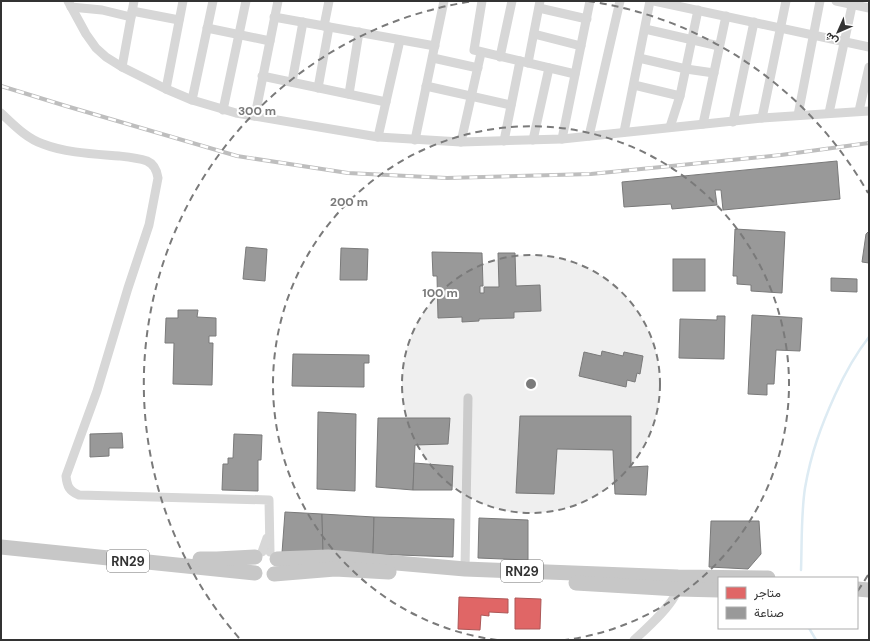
<svg xmlns="http://www.w3.org/2000/svg" width="870" height="641" viewBox="0 0 870 641" font-family="'DM Sans',Vazirmatn,sans-serif">
<style>
.shops{fill:#e06666;stroke:#ac5757}
.industry{fill:#999;stroke:#7a7a7a}
.lines{fill:none;stroke-linecap:round;stroke-linejoin:round}
.stream{stroke:#ddebf3;stroke-width:2.5}
.minor{stroke:#d7d7d7;stroke-width:9}
.trunk{stroke:#c7c7c7;stroke-width:15}
.rail-casing{stroke:#bebebe;stroke-width:4}
.rail{stroke:#fff;stroke-width:2.5;stroke-dasharray:8;stroke-linecap:butt}
.ring{fill:none;stroke:#7a7a7a;stroke-width:2;stroke-dasharray:7 5}
.labels{text-anchor:middle;stroke-width:4;stroke-linejoin:round;paint-order:stroke}
.shield{fill:#fff;stroke:#707070;stroke-width:1}
.shield-label{font-size:13px;font-weight:bold;fill:#333}
.centre{fill:#7a7a7a;stroke:#fff;stroke-width:2}
.ring-label{font-size:12px;text-anchor:middle;font-weight:bold;fill:#7a7a7a;stroke:#fff;stroke-width:4;stroke-linejoin:round;paint-order:stroke}
</style>
<rect width="100%" height="100%" fill="#fff"/>
<g class="shops">
<polygon points="459,597 508,599 508,613 489,612 489,616 481,615 480,630 458,629"/>
<polygon points="515,598 541,599 540,629 515,629"/>
</g>
<g class="industry">
<polygon points="837,161 840,199 723,210 721,190 715,190 717,205 672,209 671,204 624,207 622,182"/>
<polygon points="735,229 785,232 782,293 751,291 751,285 737,284 737,276 733,276"/>
<polygon points="869,231 869,263 862,262 866,234"/>
<polygon points="246,247 267,249 265,281 243,279"/>
<polygon points="341,248 368,249 367,280 340,280"/>
<polygon points="432,252 482,253 483,286 480,286 480,293 484,293 484,287 499,287 498,253 515,253 516,286 540,285 541,311 514,312 514,318 479,319 479,321 462,322 462,317 438,318 437,276 433,276"/>
<rect x="673" y="259" width="32" height="32"/>
<polygon points="831,278 857,279 857,292 831,291"/>
<polygon points="178,310 198,310 197,317 216,318 216,336 209,336 209,343 213,343 212,385 173,384 174,343 165,343 166,318 178,318"/>
<polygon points="752,315 802,318 800,351 776,350 774,384 767,384 767,395 748,394"/>
<polygon points="717,316 725,316 724,359 679,358 680,319 717,320"/>
<polygon points="602,351 623,356 624,352 643,356 640,374 637,373 635,382 627,380 626,387 579,376 584,352 601,356"/>
<polygon points="293,354 369,355 369,363 364,363 364,387 292,386"/>
<polygon points="318,412 356,414 355,491 317,489"/>
<polygon points="520,416 631,416 631,467 648,466 646,495 615,494 613,450 557,449 554,494 516,493"/>
<polygon points="378,418 450,418 448,444 415,445 413,490 376,487"/>
<polygon points="122,433 123,448 109,448 109,456 90,457 90,434"/>
<polygon points="234,434 262,435 261,460 258,460 258,491 222,490 223,464 228,464 228,458 233,458"/>
<polygon points="414,463 453,466 452,490 413,490"/>
<polygon points="285,512 322,514 323,553 282,553"/>
<polygon points="322,514 374,517 373,554 323,553"/>
<polygon points="374,517 454,519 453,557 373,554"/>
<polygon points="479,518 528,520 528,560 478,558"/>
<polygon points="711,521 759,521 761,554 748,569 709,567"/>
</g>
<g class="lines">
<g class="stream">
<path d="M801,570C802,543 801,514 805,488C811,453 821,426 835,395C845,373 854,356 869,337"/>
<polyline points="809,628 816,640"/>
</g>
<g class="minor">
<polyline points="68,1 86,34 96,48 106,57 122,67 166,89 192,100 236,113 378,137 461,142 562,139 762,118 869,111"/>
<polyline points="482,1 474,50 575,74"/>
<polyline points="654,1 869,47"/>
<polyline points="836,1 869,8"/>
<polyline points="71,7 102,10 131,17"/>
<polyline points="539,8 587,19"/>
<polyline points="132,11 179,20"/>
<polyline points="274,17 435,46"/>
<polyline points="324,26 329,1"/>
<polyline points="207,28 270,41"/>
<polyline points="645,29 719,46"/>
<polyline points="534,34 581,46"/>
<polyline points="500,57 512,1"/>
<polyline points="433,58 478,68"/>
<polyline points="639,58 686,69 714,73"/>
<polyline points="528,63 540,1"/>
<polyline points="122,67 134,1"/>
<polyline points="262,76 386,102"/>
<polyline points="292,82 303,22"/>
<polyline points="634,85 680,96"/>
<polyline points="426,86 511,105"/>
<polyline points="318,88 329,27"/>
<polyline points="166,89 183,1"/>
<polyline points="349,94 359,32"/>
<polyline points="192,100 213,1"/>
<polyline points="223,110 246,1"/>
<polyline points="859,111 869,67"/>
<path d="M1,113C14,125 26,138 43,144C66,153 95,154 119,156C128,157 138,158 147,161C154,164 157,171 158,178L149,225L128,288L97,391L66,476C67,486 69,491 79,495L269,500L270,552"/>
<polyline points="829,113 853,1"/>
<polyline points="798,115 820,1"/>
<polyline points="255,116 278,1"/>
<polyline points="762,118 786,1"/>
<polyline points="733,122 754,22"/>
<polyline points="703,124 726,16"/>
<polyline points="670,127 680,96 698,10"/>
<polyline points="624,132 650,1"/>
<polyline points="589,136 620,1"/>
<polyline points="378,137 400,40"/>
<polyline points="562,139 590,1"/>
<polyline points="415,140 444,1"/>
<polyline points="533,140 549,68"/>
<polyline points="504,141 520,61"/>
<polyline points="461,142 481,53"/>
<polyline points="262,552 267,538"/>
<polyline points="465,569 468,398"/>
<path d="M634,640C645,630 678,601 678,586"/>
</g>
<g class="trunk">
<polyline points="1,547 255,573"/>
<polyline points="200,559 217,559 255,557"/>
<polyline points="277,559 328,557 465,569 678,577 768,578"/>
<polyline points="274,574 335,569 389,572"/>
<polyline points="576,583 678,589 719,590"/>
<polyline points="857,589 869,590"/>
</g>
<defs>
<polyline id="rail" points="1,86 66,106 237,156 348,173 447,178 591,174 781,155 869,143"/>
</defs>
<use href="#rail" class="rail-casing"/>
<use href="#rail" class="rail"/>
</g>
<circle cx="531" cy="384" r="129" fill="#7a7a7a" fill-opacity=".12"/>
<g class="ring">
<circle cx="531" cy="384" r="129"/>
<path d="M497 640A258 258 0 1 1 565 640"/>
<path d="M868 575A387 387 0 0 1 857 592M239 638A387 387 0 0 1 474 1M588 1A387 387 0 0 1 868 193"/>
</g>
<g class="labels">
<g class="shield">
<rect x="107" y="550" width="42" height="22" rx="3"/>
<rect x="501" y="560" width="42" height="22" rx="3"/>
</g>
<g class="shield-label">
<text x="128" y="566">RN29</text>
<text x="522" y="576">RN29</text>
</g>
</g>
<circle cx="531" cy="384" r="6" class="centre"/>
<g class="ring-label">
<text x="257" y="115">300 m</text>
<text x="349" y="206">200 m</text>
<text x="440" y="297">100 m</text>
</g>
<rect width="870" height="641" fill="none" stroke="#333333" stroke-width="4"/>
<rect x="718" y="577" width="140" height="52" fill="#ffffff" stroke="#adadad"/>
<rect x="726" y="587" width="20" height="12" fill="#e06666" stroke="#adadad"/>
<text x="754" y="597" font-size="12" fill="#333333">متاجر</text>
<rect x="726" y="607" width="20" height="12" fill="#999999" stroke="#adadad"/>
<text x="754" y="617" font-size="12" fill="#333333">صناعة</text>
<g transform="translate(838 32) rotate(225)" stroke="#ffffff" stroke-width="3" paint-order="stroke">
<path d="M0-3L7 15L0 10L-7 15Z" fill="#333333"/>
<text y="-6" font-size="11" font-weight="bold" text-anchor="middle" fill="#333333">ش</text>
</g>
</svg>
